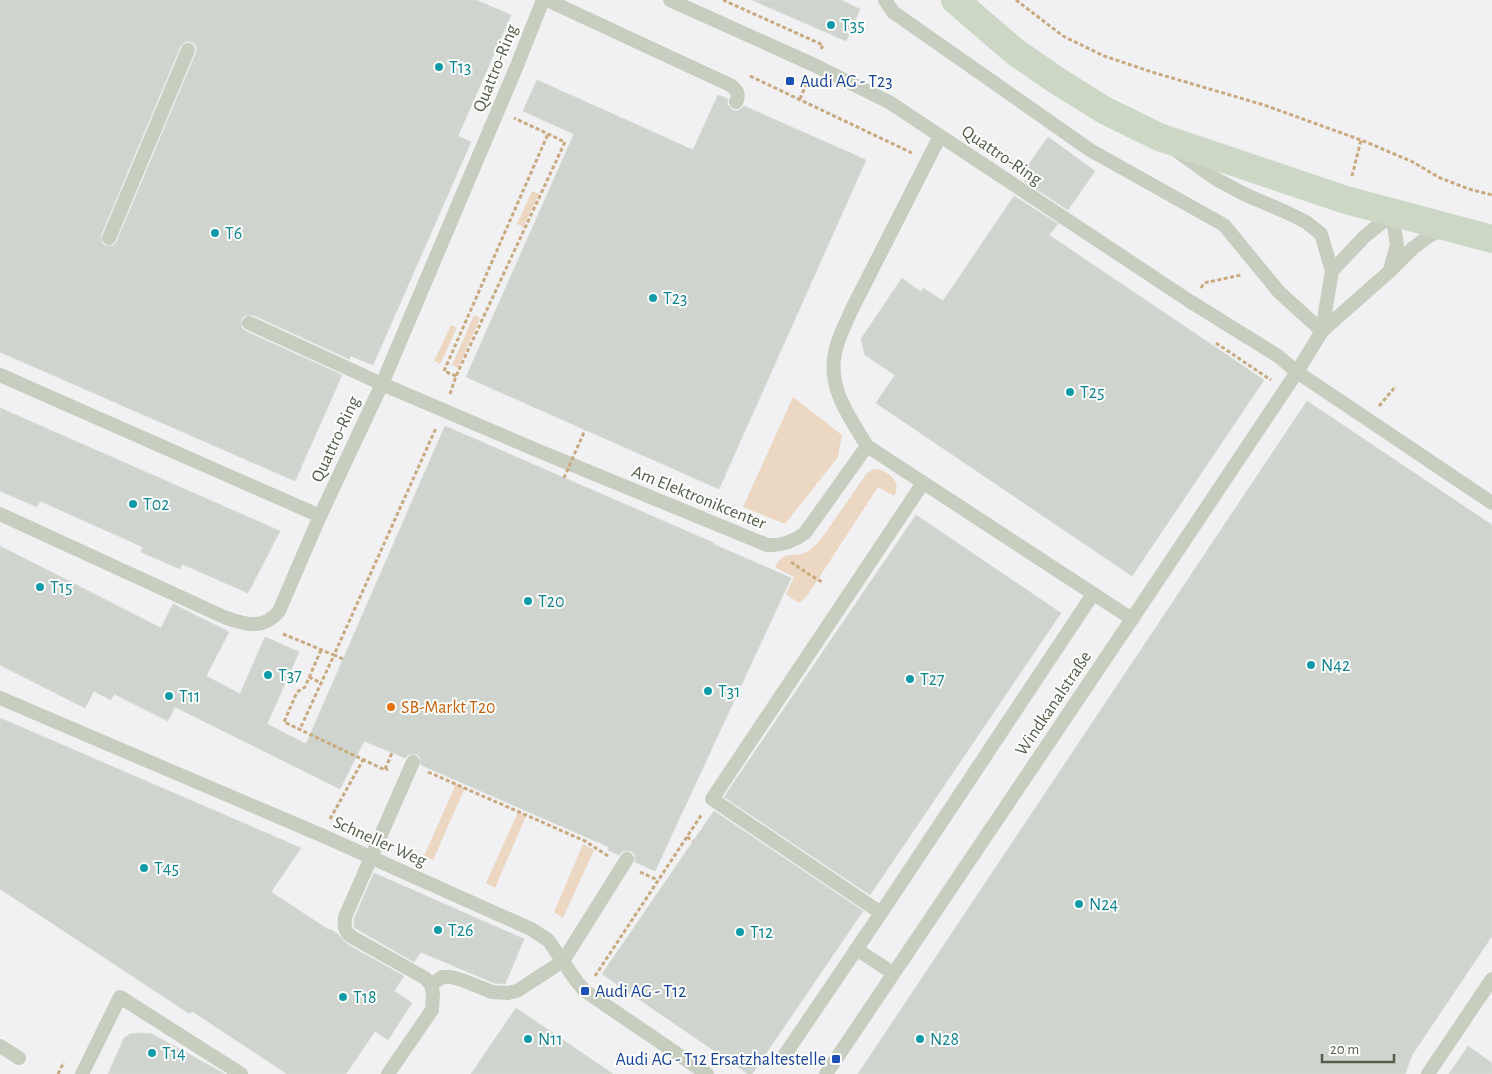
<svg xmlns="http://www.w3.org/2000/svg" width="1492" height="1074" viewBox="0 0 1492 1074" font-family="'Alegreya Sans',sans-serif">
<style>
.green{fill:#ecd7c3}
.building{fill:#cfd5ce;stroke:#d6dbd5;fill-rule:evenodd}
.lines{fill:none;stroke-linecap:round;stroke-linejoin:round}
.path{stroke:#c8aa7e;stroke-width:3;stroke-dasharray:4 2.5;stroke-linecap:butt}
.lane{stroke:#c7cec0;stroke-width:14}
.secondary{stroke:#ccd7c5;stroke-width:28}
.path-bridge{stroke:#c8aa7e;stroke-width:3;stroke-dasharray:4 2.5;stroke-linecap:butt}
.culture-dot{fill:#0f9aa8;stroke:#fff;stroke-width:2}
.transit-dot{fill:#1a4fb4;stroke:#fff;stroke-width:2}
.food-dot{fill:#e8710a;stroke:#fff;stroke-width:2}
.labels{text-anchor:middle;stroke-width:4;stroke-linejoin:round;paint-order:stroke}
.culture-label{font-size:18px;fill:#0d838f;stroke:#fff;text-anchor:start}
.street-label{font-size:18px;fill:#525d4a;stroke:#fff}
.transit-label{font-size:18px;fill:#164399;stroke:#fff;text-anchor:start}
.food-label{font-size:18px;fill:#c56008;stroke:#fff;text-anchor:start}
</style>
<rect width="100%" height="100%" fill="#f1f1f3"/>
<g class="green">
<polygon points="532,191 539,194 523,227 517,224"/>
<polygon points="474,315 480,318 458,368 452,365"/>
<polygon points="451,325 457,328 440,364 434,361"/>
<polygon points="793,397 842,435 838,457 785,524 743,507"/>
<path d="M878,469C891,473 902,483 894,496L878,487L809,593L801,602H797L786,594L794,577L775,567C785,547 795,561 811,549C821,541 828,529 835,519C846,504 856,488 867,473L872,470Z"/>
<polygon points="456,784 465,788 433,860 424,856"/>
<polygon points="518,812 526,816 495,888 486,883"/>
<polygon points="583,844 594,850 563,918 554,912"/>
</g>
<g class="building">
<path d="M0,0H476L511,15L458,136L471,142L373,365L351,356L349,359L253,315L244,316L241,320L242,328L245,331L342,375L295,481L0,352ZM186,41L191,42L195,44L197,48L196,53L117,241L114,245L106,246L102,243L101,235L180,47Z"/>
<polygon points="752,0 841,0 860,9 846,41"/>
<polygon points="537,80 693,150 718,95 728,99 727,104 732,110 738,111 744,106 866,160 719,489 466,377 574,134 523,111"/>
<polygon points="1048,137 1095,171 1068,210 1024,181 1026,178 1021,175"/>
<polygon points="1014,196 1058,224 1049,235 1264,380 1132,576 876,403 895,375 865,355 861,339 902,278 921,292 923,288 943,301"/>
<polygon points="1307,401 1492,525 1492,936 1412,1055 1405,1074 858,1074"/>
<polygon points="0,408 280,531 248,593 182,564 180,569 141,552 143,547 40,501 37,507 0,491"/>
<polygon points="445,426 714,543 713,544 791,578 655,871 635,862 635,855 631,851 623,851 619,855 608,850 609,847 421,765 420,757 416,754 408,755 405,758 364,741 340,789 175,707 168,721 114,694 111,700 94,691 85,708 0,665 0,546 161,628 173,604 229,632 206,676 240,694 265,637 299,652 267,724 306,744"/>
<polygon points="916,515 1061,613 870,895 724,797"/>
<polygon points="0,718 301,848 271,892 329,930 330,929 338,934 348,945 404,976 394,991 412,1003 388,1040 375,1031 346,1074 287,1074 192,1011 190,1014 0,889"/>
<polygon points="714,811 863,911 752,1074 748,1074 602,974"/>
<polygon points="374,873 524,939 505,984 494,983 421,952 414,962 355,928 354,926 354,919"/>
<polygon points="516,1008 613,1074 471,1074"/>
<polygon points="139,1033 152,1034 225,1074 108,1074 124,1038 130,1034"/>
<polygon points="1468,1046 1492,1063 1492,1074 1449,1074"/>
</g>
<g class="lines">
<g class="path">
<polyline points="723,0 823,45 821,49"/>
<polyline points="1016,0 1063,36 1104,56 1155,73 1264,105 1361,140 1411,161 1440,178 1469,189 1492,195"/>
<polyline points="750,76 912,153"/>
<polyline points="800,99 807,82"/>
<polyline points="1352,176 1361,140"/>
<polyline points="1201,288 1204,283 1241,275"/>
<polyline points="1216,343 1271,380"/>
<polyline points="456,376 444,371 548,134"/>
<polyline points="450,394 456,376 565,142 514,118"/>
<polyline points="1379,406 1396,386"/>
<polyline points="791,562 807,573 822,582"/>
<polyline points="283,634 334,655 300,729"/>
<polyline points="321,650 305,687 297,692 284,722 385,770 388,769"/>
<polyline points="343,659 334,655 436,428"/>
<polyline points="309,677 321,683"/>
<polyline points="385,769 392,753"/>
<polyline points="428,772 585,841 608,856"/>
<polyline points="330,819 363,760"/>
<polyline points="687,837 693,841"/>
<polyline points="640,872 658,880"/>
<polyline points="595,976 702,814"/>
<polyline points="58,1074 64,1062"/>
</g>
<g class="lane">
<path d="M547,0L730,85C737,90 740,94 736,102"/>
<polyline points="670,0 814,65 889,102 1191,302 1278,356 1297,372 1492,503"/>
<polyline points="885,0 893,12 1090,150 1224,225 1279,292 1322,331"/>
<polyline points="1177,151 1216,179 1244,194 1288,213 1306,222 1321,234 1332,271 1322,331"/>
<polyline points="109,238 188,50"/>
<polyline points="1332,271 1364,237 1392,214 1397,245 1390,270"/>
<path d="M249,323L382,384L546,454L767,545C782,546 793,542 805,533L867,446L1132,619"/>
<polyline points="0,375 320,516"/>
<path d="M867,446C851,419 830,392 834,359C836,342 844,327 851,311L940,136"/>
<path d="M0,514L224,617C244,624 263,631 279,611L320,516L382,384L516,68L543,0"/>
<polyline points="0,698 321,835 531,929 548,940 577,982 585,991 707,1074"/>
<polyline points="881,913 712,799 923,483"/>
<polyline points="856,949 893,973"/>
<polyline points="431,985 442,977 451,977 462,980 492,992 508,993 517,991 563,961 627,859"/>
<polyline points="0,1046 19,1058"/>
<polyline points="782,1059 881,913 1093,594"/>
<polyline points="82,1074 120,997 241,1074"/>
<path d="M388,1074L432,1010L433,993L431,985L425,978L352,937C344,931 344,926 345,917L413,762"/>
<polyline points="826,1074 1132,619 1297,372 1322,331 1390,271 1413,248 1429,236 1445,228"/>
<polyline points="1428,1074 1492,979"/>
</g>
<polyline class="secondary" points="955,0 1014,51 1056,80 1104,110 1159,137 1346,200 1492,239"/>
<polyline class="path-bridge" points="564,478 585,430"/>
</g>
<g class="culture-dot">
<circle cx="831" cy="25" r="5"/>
<circle cx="439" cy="67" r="5"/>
<circle cx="215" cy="233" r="5"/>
<circle cx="653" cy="298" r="5"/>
<circle cx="1070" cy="392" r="5"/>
<circle cx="133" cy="504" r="5"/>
<circle cx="40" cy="587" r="5"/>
<circle cx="528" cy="601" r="5"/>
<circle cx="1311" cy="665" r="5"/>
<circle cx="268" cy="675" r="5"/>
<circle cx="910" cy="679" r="5"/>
<circle cx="708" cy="691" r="5"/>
<circle cx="169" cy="696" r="5"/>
<circle cx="144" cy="868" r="5"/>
<circle cx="1079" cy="904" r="5"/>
<circle cx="438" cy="930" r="5"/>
<circle cx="740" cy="932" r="5"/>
<circle cx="343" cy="997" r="5"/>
<circle cx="528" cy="1039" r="5"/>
<circle cx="920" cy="1039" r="5"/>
<circle cx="152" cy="1053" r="5"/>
</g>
<g class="transit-dot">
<rect x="785" y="76" width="10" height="10" rx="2.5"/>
<rect x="580" y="986" width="10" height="10" rx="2.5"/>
<rect x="831" y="1054" width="10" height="10" rx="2.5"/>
</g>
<circle class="food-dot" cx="391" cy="707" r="5"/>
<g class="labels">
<g class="culture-label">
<text x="841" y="31">T35</text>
<text x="449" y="73">T13</text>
<text x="225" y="239">T6</text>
<text x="663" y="304">T23</text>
<text x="1080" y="398">T25</text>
<text x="143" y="510">T02</text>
<text x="50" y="593">T15</text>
<text x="538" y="607">T20</text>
<text x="1321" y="671">N42</text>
<text x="278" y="681">T37</text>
<text x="920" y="685">T27</text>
<text x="718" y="697">T31</text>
<text x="179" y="702">T11</text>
<text x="154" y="874">T45</text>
<text x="1089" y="910">N24</text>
<text x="448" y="936">T26</text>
<text x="750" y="938">T12</text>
<text x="353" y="1003">T18</text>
<text x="538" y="1045">N11</text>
<text x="930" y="1045">N28</text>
<text x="162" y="1059">T14</text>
</g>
<g class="street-label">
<text transform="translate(495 68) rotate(-68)" y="6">Quattro-Ring</text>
<text transform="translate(1002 155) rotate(34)" y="6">Quattro-Ring</text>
<text transform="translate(335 439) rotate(-65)" y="6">Quattro-Ring</text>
<text transform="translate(699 497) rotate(22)" y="6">Am Elektronikcenter</text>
<text transform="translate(1053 703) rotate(-56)" y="6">Windkanalstraße</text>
<text transform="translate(380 841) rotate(24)" y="6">Schneller Weg</text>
</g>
<g class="transit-label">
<text x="800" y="87">Audi AG - T23</text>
<text x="595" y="997">Audi AG - T12</text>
<text x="826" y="1065" text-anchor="end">Audi AG - T12 Ersatzhaltestelle</text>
</g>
<g class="food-label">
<text x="401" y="713">SB-Markt T20</text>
</g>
</g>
<path d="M1322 1054v8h72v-8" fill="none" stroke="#525d4a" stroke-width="2.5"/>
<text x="1330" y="1054" font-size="15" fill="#525d4a" stroke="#ffffff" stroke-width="4" paint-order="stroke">20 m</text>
</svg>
